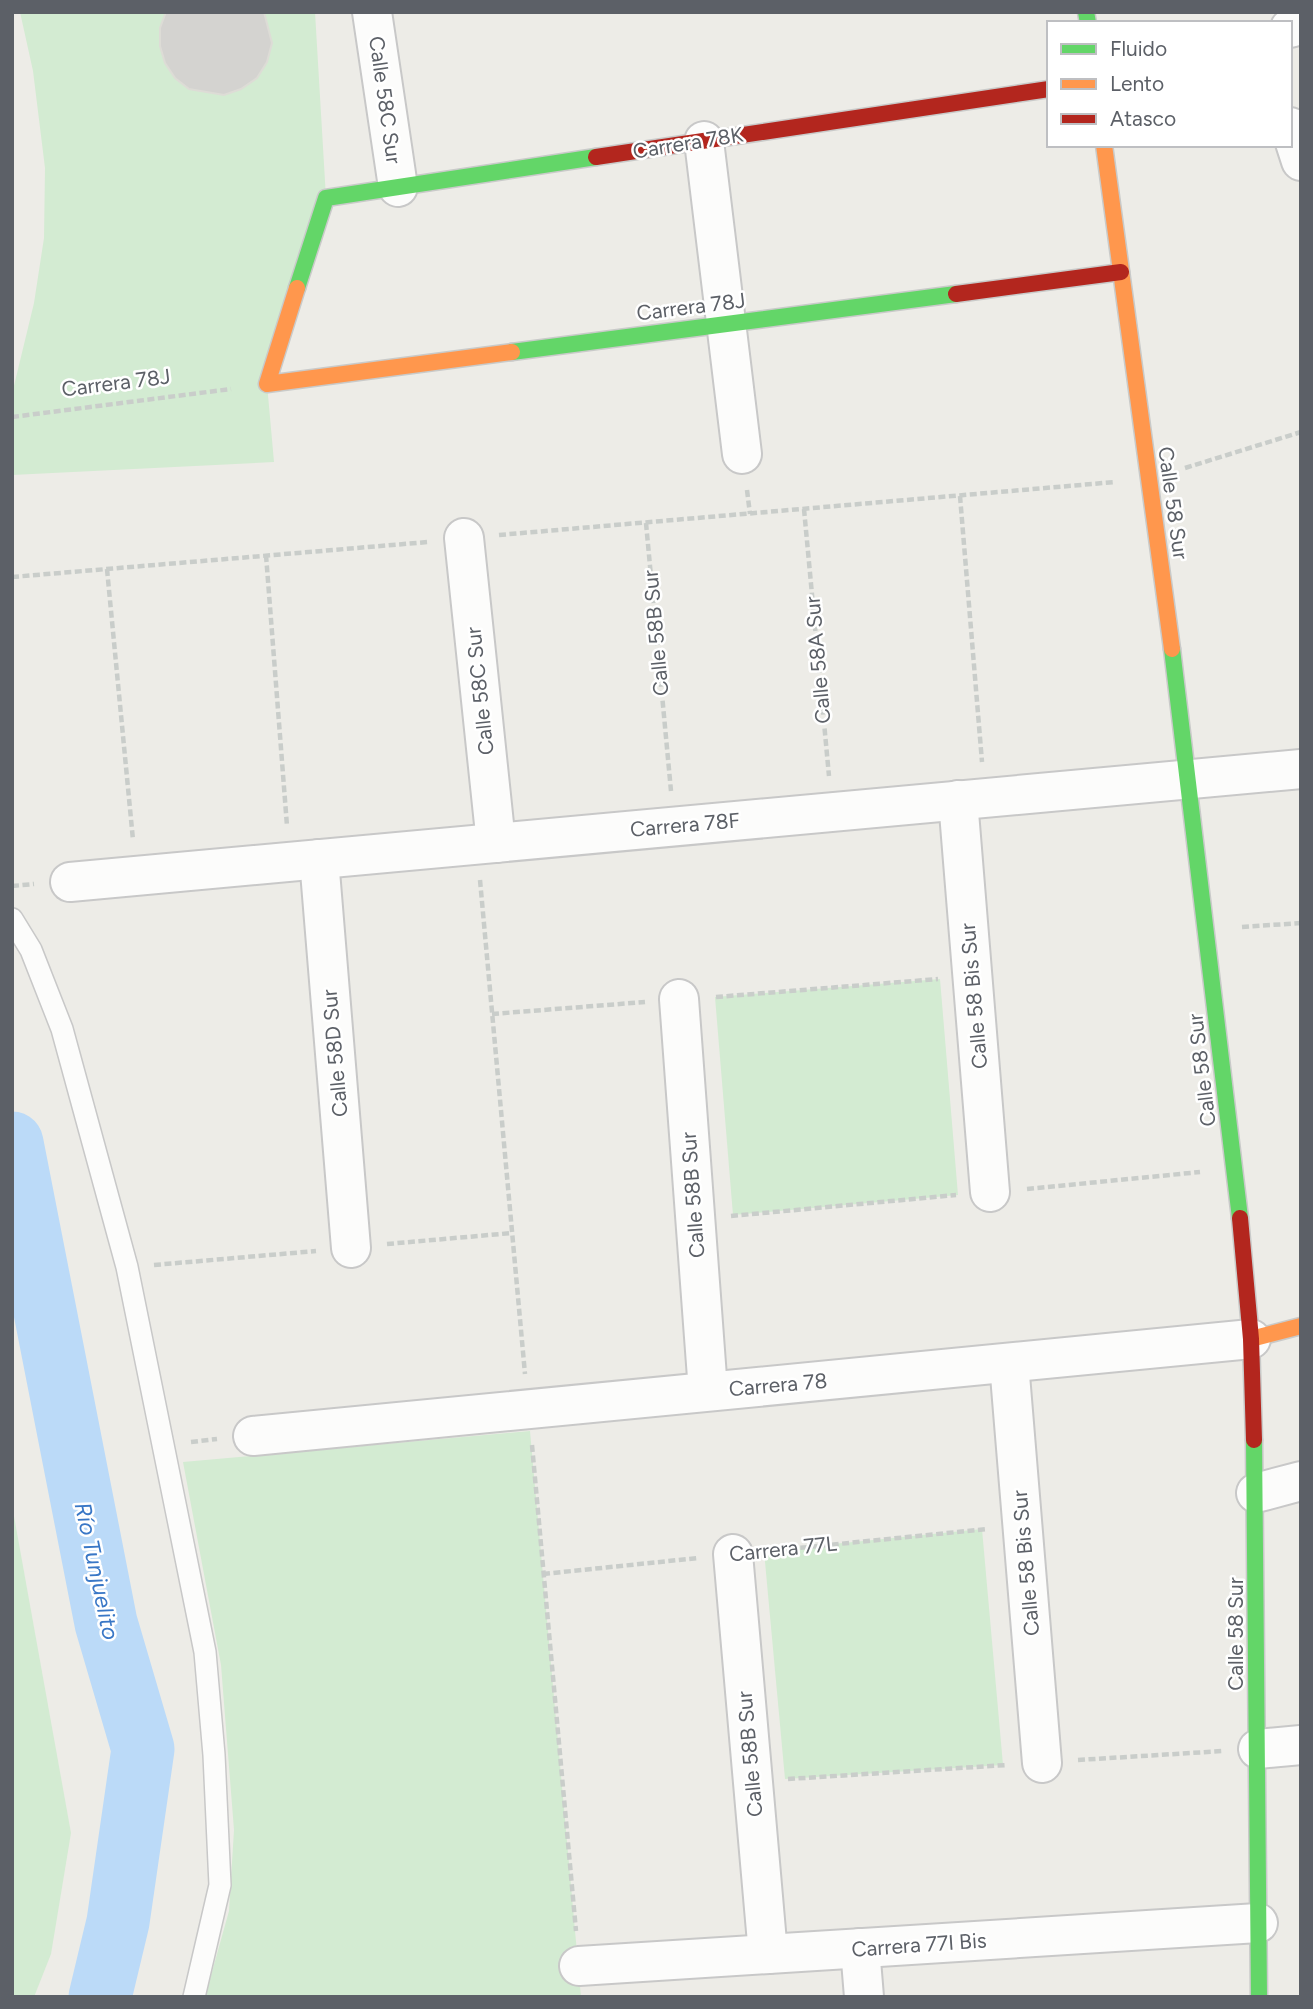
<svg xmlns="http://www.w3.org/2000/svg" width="1313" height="2009" viewBox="0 0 1313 2009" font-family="Figtree,sans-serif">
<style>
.green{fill:#d3ebd2}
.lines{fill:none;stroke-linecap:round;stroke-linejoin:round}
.river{stroke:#bbdaf8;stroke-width:63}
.building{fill:#d4d3d0;stroke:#dddcd6;stroke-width:2}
.lane-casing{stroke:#c8c8c8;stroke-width:24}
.street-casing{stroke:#c8c8c8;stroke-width:42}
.fast-casing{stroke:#c9cac9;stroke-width:19}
.slow-casing{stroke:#c9cac9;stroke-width:19}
.jam-casing{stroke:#c9cac9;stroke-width:19}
.path{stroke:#c9cdca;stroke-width:4.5;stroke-dasharray:7 3.5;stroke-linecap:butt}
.lane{stroke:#fcfcfb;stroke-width:21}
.street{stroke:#fcfcfb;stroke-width:38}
.fast{stroke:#63d668;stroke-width:16}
.slow{stroke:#ff974d;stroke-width:16}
.jam{stroke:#b3261e;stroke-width:16}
.labels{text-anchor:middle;stroke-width:5;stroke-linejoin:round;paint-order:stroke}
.street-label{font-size:21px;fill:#5c6067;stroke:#fff}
.water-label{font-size:23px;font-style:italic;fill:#3977c6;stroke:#fff}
</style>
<rect width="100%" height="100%" fill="#edece7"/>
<g class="green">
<polygon points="20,12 315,12 326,198 267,384 274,462 12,475 12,394 34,303 44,238 45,168 33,71"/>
<polygon points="940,979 958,1195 733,1215 715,997"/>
<polygon points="530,1431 581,1997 205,1997 229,1911 234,1830 221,1665 183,1462"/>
<polygon points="12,1505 71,1833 51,1954 34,1997 12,1997"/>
<polygon points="982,1529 1003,1765 785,1779 764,1551"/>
</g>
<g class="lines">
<polyline class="river" points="12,1143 106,1623 143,1749 118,1922 100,1997"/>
</g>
<polygon class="building" points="166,12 264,12 272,43 267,62 257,78 241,89 224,95 189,89 175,78 165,63 160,46 160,28"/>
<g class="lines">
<defs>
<polyline id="lane" points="12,919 31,950 62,1029 127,1267 205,1652 214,1755 220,1885 194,1997"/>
<g id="street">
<polyline points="372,12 398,187"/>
<polyline points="1290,28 1301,25"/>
<polyline points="1290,127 1301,161"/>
<polyline points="704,141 742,454"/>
<polyline points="464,538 496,843"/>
<polyline points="958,800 990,1192"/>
<polyline points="319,859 351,1248"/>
<polyline points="70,882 1301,769"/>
<polyline points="679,999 708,1391"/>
<polyline points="1009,1363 1042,1763"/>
<polyline points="253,1436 1251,1339"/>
<polyline points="1256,1493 1301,1481"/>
<polyline points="733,1554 768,1954"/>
<polyline points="1258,1749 1301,1745"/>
<polyline points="860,1948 864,1997"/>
<polyline points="579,1966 1258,1923"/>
</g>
<g id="fast">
<polyline points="1086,12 1088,23"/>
<polyline points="297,288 326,198 596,157"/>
<polyline points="512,352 956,294"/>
<polyline points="1172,649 1240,1218"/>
<polyline points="1254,1440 1259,1997"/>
</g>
<g id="slow">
<polyline points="1104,145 1172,649"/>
<polyline points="297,288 267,384 512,352"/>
<polyline points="1251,1339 1301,1326"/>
</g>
<g id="jam">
<polyline points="596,157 1049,89"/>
<polyline points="956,294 1121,272"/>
<polyline points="1240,1218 1251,1339 1254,1440"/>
</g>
</defs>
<use href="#lane" class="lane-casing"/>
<use href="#street" class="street-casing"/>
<use href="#fast" class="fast-casing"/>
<use href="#slow" class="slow-casing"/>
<use href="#jam" class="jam-casing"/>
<g class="path">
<polyline points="12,417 231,389"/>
<polyline points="1185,468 1301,432"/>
<polyline points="747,490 750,514"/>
<polyline points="960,496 982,762"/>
<polyline points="804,509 829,776"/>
<polyline points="646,523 671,791"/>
<polyline points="499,535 1115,482"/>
<polyline points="266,555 287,826"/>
<polyline points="107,569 133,840"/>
<polyline points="12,577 428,542"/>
<polyline points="480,880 525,1374"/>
<polyline points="12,886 34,884"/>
<polyline points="1242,927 1301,923"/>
<polyline points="716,997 938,979"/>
<polyline points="492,1014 645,1002"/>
<polyline points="1027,1189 1200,1172"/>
<polyline points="731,1216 956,1195"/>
<polyline points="387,1244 512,1233"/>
<polyline points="154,1265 316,1251"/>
<polyline points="191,1442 217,1439"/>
<polyline points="532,1445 576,1931"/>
<polyline points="769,1551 987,1529"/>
<polyline points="543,1574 698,1558"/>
<polyline points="1078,1760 1223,1751"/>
<polyline points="788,1779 1007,1765"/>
</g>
<use href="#lane" class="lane"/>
<use href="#street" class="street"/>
<use href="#fast" class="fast"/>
<use href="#slow" class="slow"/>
<use href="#jam" class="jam"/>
</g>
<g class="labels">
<g class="street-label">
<text transform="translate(385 100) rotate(82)" y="7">Calle 58C Sur</text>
<text transform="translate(688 143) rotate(-9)" y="7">Carrera 78K</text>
<text transform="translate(691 307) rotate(-7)" y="7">Carrera 78J</text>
<text transform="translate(116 383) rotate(-7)" y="7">Carrera 78J</text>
<text transform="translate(1173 503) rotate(82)" y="7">Calle 58 Sur</text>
<text transform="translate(656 633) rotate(-95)" y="7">Calle 58B Sur</text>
<text transform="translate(818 660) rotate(-95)" y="7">Calle 58A Sur</text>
<text transform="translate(480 691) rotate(-96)" y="7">Calle 58C Sur</text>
<text transform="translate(685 825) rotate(-5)" y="7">Carrera 78F</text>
<text transform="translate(974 996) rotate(-95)" y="7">Calle 58 Bis Sur</text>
<text transform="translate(335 1053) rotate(-95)" y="7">Calle 58D Sur</text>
<text transform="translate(1202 1070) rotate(-97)" y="7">Calle 58 Sur</text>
<text transform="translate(693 1195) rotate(-94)" y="7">Calle 58B Sur</text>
<text transform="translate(778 1385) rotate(-5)" y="7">Carrera 78</text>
<text transform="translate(783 1549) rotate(-6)" y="7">Carrera 77L</text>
<text transform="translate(1026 1563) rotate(-95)" y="7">Calle 58 Bis Sur</text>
<text transform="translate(1236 1634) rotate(-90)" y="7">Calle 58 Sur</text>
<text transform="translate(750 1754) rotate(-95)" y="7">Calle 58B Sur</text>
<text transform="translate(919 1945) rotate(-4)" y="7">Carrera 77I Bis</text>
</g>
<g class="water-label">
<text transform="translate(97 1571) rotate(78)" y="8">Río Tunjuelito</text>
</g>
</g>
<rect width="1313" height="2009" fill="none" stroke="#5c6067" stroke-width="28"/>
<rect x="1047" y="21" width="245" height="126" fill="#ffffff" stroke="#bebfc2" stroke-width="2"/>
<rect x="1061" y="44" width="35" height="10" fill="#63d668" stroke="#bebfc2" stroke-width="2"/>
<text x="1110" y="56" font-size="21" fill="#5c6067">Fluido</text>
<rect x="1061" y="79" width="35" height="10" fill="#ff974d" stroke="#bebfc2" stroke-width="2"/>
<text x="1110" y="91" font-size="21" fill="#5c6067">Lento</text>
<rect x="1061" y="114" width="35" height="10" fill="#b3261e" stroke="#bebfc2" stroke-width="2"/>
<text x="1110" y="126" font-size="21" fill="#5c6067">Atasco</text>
</svg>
